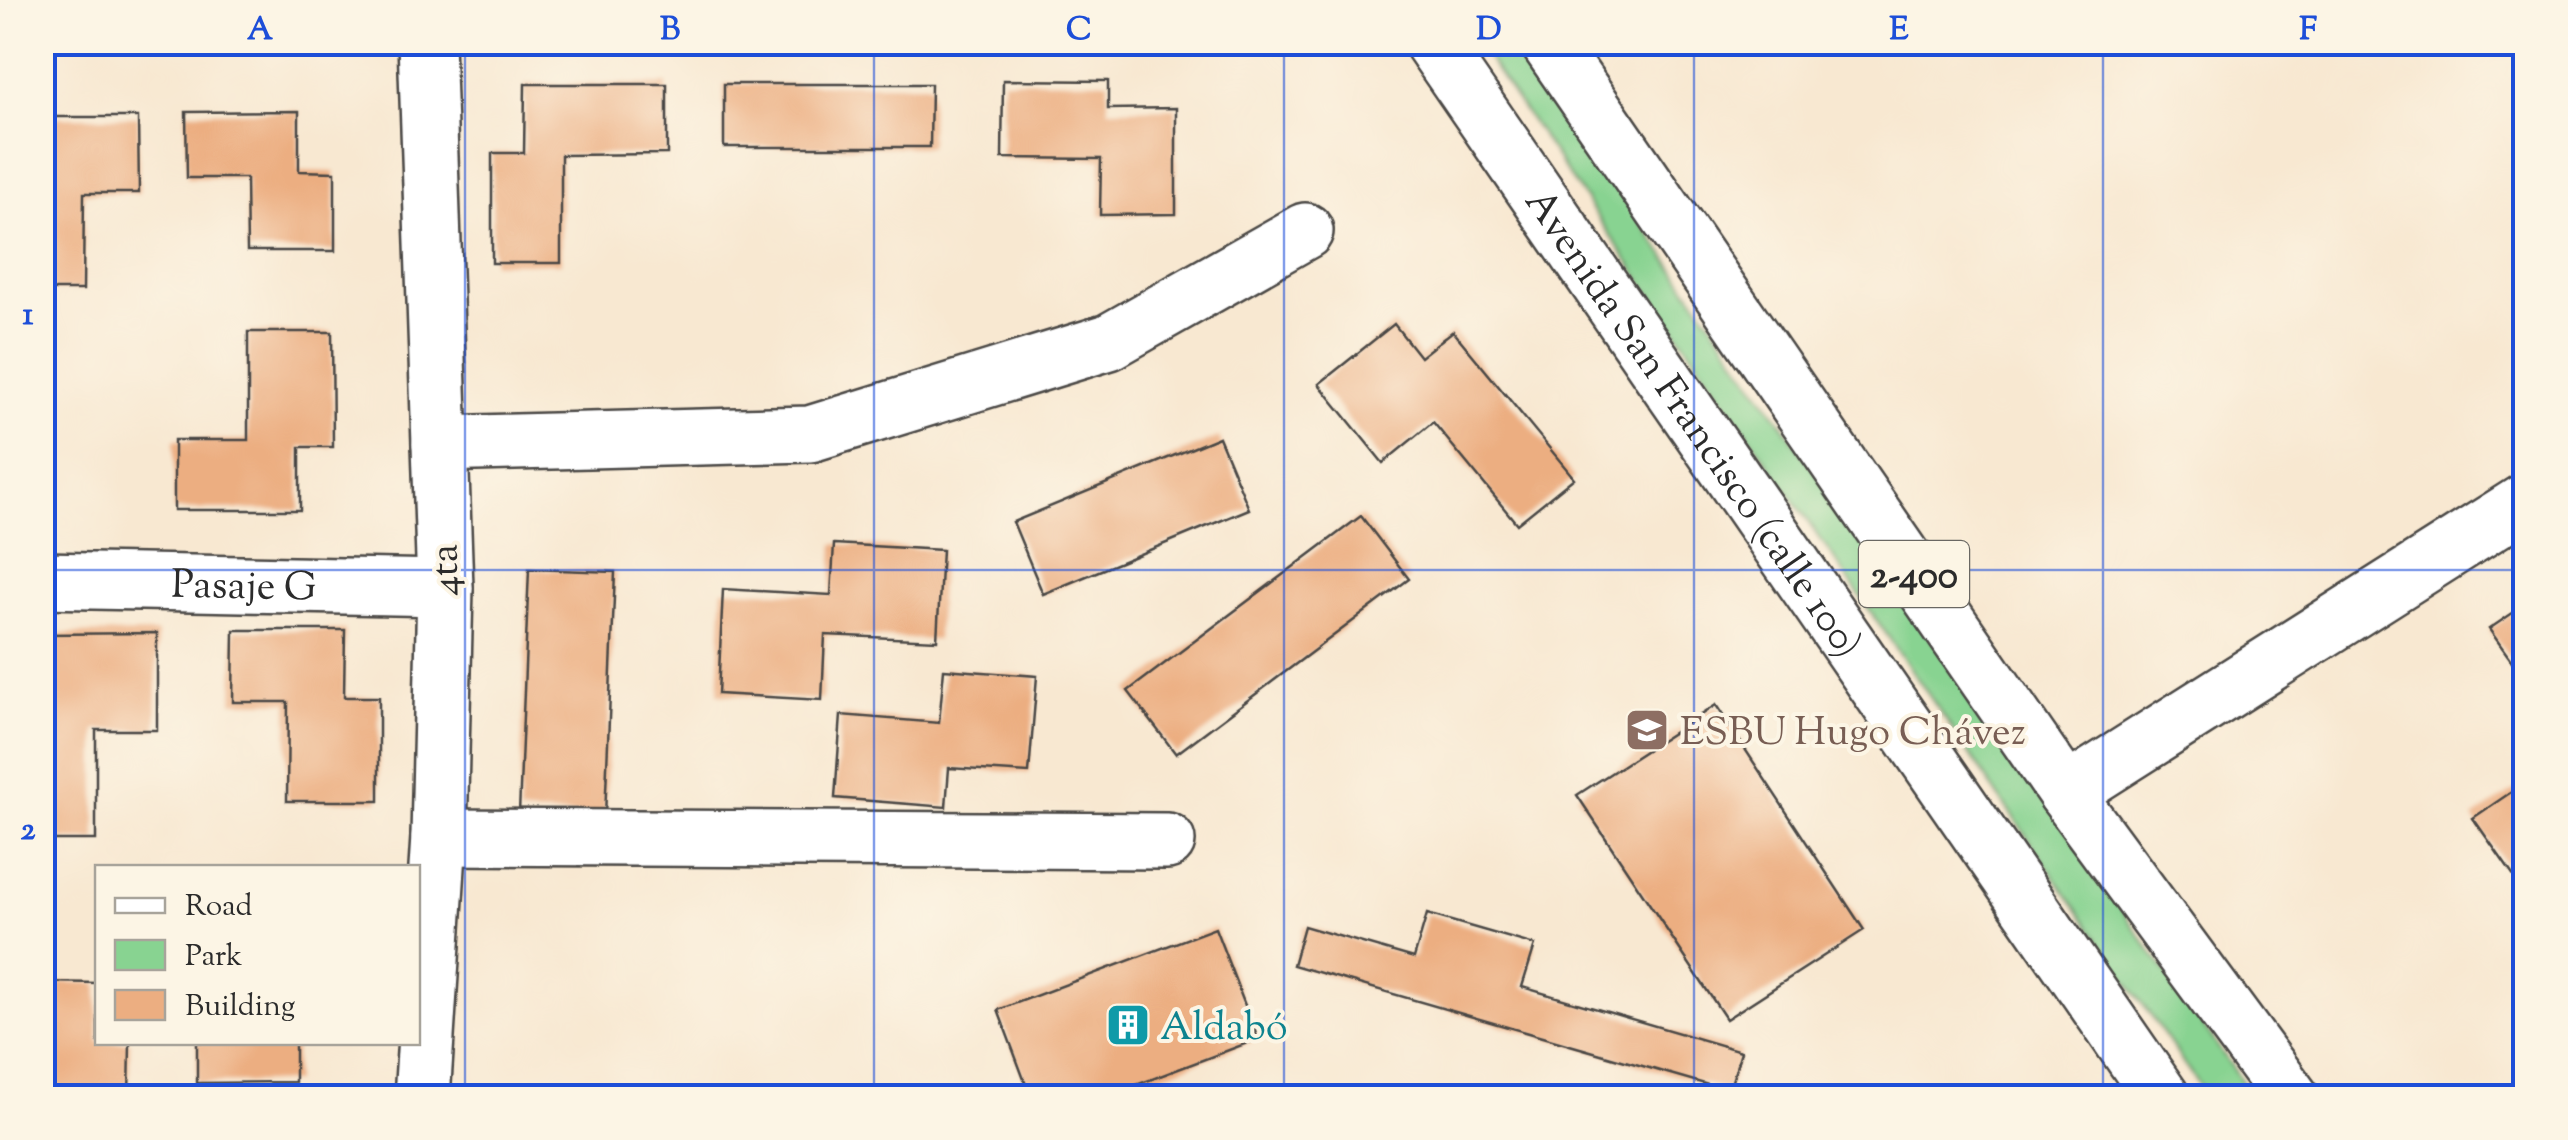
<svg xmlns="http://www.w3.org/2000/svg" width="2568" height="1140" viewBox="0 0 2568 1140" font-family="'Sorts Mill Goudy',serif">
<style>
.green{fill:#88d391;stroke:#5a7f5e;stroke-width:2.5}
.building{fill:#ecae81}
.lines{fill:none;stroke-linecap:round;stroke-linejoin:round}
.minor-casing{stroke:#4a4744;stroke-width:60}
.highway-casing{stroke:#4a4744;stroke-width:60}
.minor{stroke:#fff;stroke-width:55}
.highway{stroke:#fff;stroke-width:55}
.grid{fill:none;stroke:#1d4ed8;stroke-width:2.5;stroke-opacity:0.55}
.labels{text-anchor:middle;stroke-width:8;stroke-linejoin:round;paint-order:stroke}
.shield{fill:#fcf5e5;stroke:#6a6863;stroke-width:2.5}
.shield-label{font-size:38px;font-weight:bold;fill:#2b2b2b}
.street-label{font-size:40px;fill:#2b2b2b;stroke:#fcf5e5}
.education-label{font-size:40px;fill:#785e54;stroke:#fcf5e5;text-anchor:start}
.culture-label{font-size:40px;fill:#0d838f;stroke:#fcf5e5;text-anchor:start}
.neatline{fill:none;stroke:#1d4ed8;stroke-width:4}
.grid-label{font-size:32px;text-anchor:middle;font-weight:bold;fill:#1d4ed8}
</style>
<rect width="100%" height="100%" fill="#fcf5e5"/>
<filter id="ink" filterUnits="userSpaceOnUse"><feTurbulence type="fractalNoise" baseFrequency=".01" numOctaves="2"/><feDisplacementMap in="SourceGraphic" scale="20" xChannelSelector="R" yChannelSelector="G"/><feConvolveMatrix kernelMatrix="1 2 1 2 8 2 1 2 1" color-interpolation-filters="sRGB"/></filter>
<filter id="wash" filterUnits="userSpaceOnUse"><feTurbulence type="fractalNoise" baseFrequency=".0048" numOctaves="4" result="noise"/><feDisplacementMap in="SourceGraphic" scale="40" xChannelSelector="R" yChannelSelector="G"/><feGaussianBlur stdDeviation="2.25" result="paint"/><feColorMatrix in="noise" values="0 0 0 0 0 0 0 0 0 0 0 0 0 0 0 0 0 1.4 0 .05"/><feComposite in="paint" operator="in"/></filter>
<g filter="url(#wash)">
<rect width="100%" height="100%" fill="#f8e8d1"/>
<polygon class="green" points="1477,43 1516,43 2253,1097 2207,1097"/>
<g id="blocks">
<g class="building">
<polygon points="1003,80 1108,81 1108,109 1176,108 1176,214 1100,215 1101,159 1002,158"/>
<polygon points="525,84 667,84 667,154 561,155 561,263 492,263 492,153 524,153"/>
<polygon points="724,84 931,84 930,147 724,147"/>
<polygon points="299,111 299,171 335,172 335,251 247,251 246,178 187,178 186,112"/>
<polygon points="42,117 138,117 139,193 84,193 83,290 42,290"/>
<polygon points="1394,324 1420,357 1453,331 1574,478 1517,524 1433,422 1383,463 1319,384"/>
<polygon points="248,332 332,332 333,447 300,447 300,510 174,510 174,440 248,440"/>
<polygon points="1219,437 1249,509 1043,594 1013,522"/>
<polygon points="1361,516 1409,579 1176,754 1128,691"/>
<polygon points="834,544 942,550 937,640 825,635 822,700 718,694 723,589 831,595"/>
<polygon points="529,569 615,572 605,816 519,813"/>
<polygon points="2526,604 2526,681 2489,629"/>
<polygon points="234,630 345,630 344,697 379,697 379,801 287,801 288,702 233,702"/>
<polygon points="157,633 157,730 96,730 96,840 42,840 42,634"/>
<polygon points="944,669 1037,676 1029,773 949,768 946,807 835,798 841,715 939,723"/>
<polygon points="1716,705 1864,930 1726,1019 1577,795"/>
<polygon points="2526,782 2526,894 2473,818"/>
<polygon points="1427,914 1535,945 1522,987 1741,1051 1729,1091 1293,965 1304,926 1414,958"/>
<polygon points="1215,928 1258,1039 1102,1098 1031,1098 998,1010"/>
<polygon points="42,982 98,983 98,1042 130,1042 129,1098 42,1098"/>
<polygon points="197,1042 295,1042 295,1082 197,1083"/>
</g>
</g>
</g>
<g filter="url(#ink)">
<use href="#blocks" fill-opacity="0" stroke="#4a4744" stroke-width="2.5"/>
<g class="lines">
<defs>
<g id="minor">
<polyline points="440,444 810,434 1109,342 1305,231"/>
<path id="s1" d="M42,580L445,588"/>
<polyline points="2066,793 2526,501"/>
<polyline points="439,837 1167,841"/>
<polyline points="422,1098 439,837 445,588 426,42"/>
</g>
<g id="highway">
<path id="s2" d="M1432,42L2162,1098"/>
<polyline points="1548,42 2066,793 2291,1098"/>
</g>
</defs>
<use href="#minor" class="minor-casing"/>
<use href="#highway" class="highway-casing"/>
<use href="#minor" class="minor"/>
<use href="#highway" class="highway"/>
</g>
</g>
<path class="grid" d="M465,42V1098M874,42V1098M1284,42V1098M1694,42V1098M2103,42V1098M42,570H2526"/>
<defs>
<symbol id="school-square" viewBox="-11 -11 22 22"><rect x="-9" y="-9" width="18" height="18" rx="4" fill="#8d6e63" stroke="#fcf5e5"/><path d="M0-5L7-2L0 1L-7-2ZM-4 1L0 2.5L4 1V4Q0 6-4 4Z" fill="#fff"/></symbol>
<symbol id="building-square" viewBox="-11 -11 22 22"><rect x="-9" y="-9" width="18" height="18" rx="4" fill="#0f9aa8" stroke="#fcf5e5"/><path d="M-4-6H4V6H1V3H-1V6H-4ZM-2.5-4.3h1.7v1.8h-1.7ZM.8-4.3h1.7v1.8H.8ZM-2.5-1h1.7V.8h-1.7ZM.8-1h1.7V.8H.8Z" fill="#fff"/></symbol>
</defs>
<g fill-rule="evenodd">
<use href="#school-square" x="1622" y="705" width="50" height="50"/>
<use href="#building-square" x="1103" y="1000" width="50" height="50"/>
</g>
<g class="labels">
<rect class="shield" x="1859" y="541" width="110" height="66" rx="8"/>
<g class="shield-label">
<text x="1914" y="587">2-400</text>
</g>
<g class="street-label">
<text dy="14" stroke="none"><textPath href="#s2" startOffset="462">Avenida San Francisco (calle 100)</textPath></text>
<text transform="translate(443 570) rotate(-91)" y="14">4ta</text>
<text dy="14" stroke="none"><textPath href="#s1" startOffset="202">Pasaje G</textPath></text>
</g>
<g class="education-label">
<text x="1680" y="744">ESBU Hugo Chávez</text>
</g>
<g class="culture-label">
<text x="1160" y="1039">Aldabó</text>
</g>
</g>
<rect width="2568" height="1140" fill="none" stroke="#fcf5e5" stroke-width="110"/>
<rect x="95" y="865" width="325" height="180" fill="#fcf5e5" stroke="#a8a49b" stroke-width="2.5"/>
<rect x="115" y="898" width="50" height="15" fill="#ffffff" stroke="#a8a49b" stroke-width="2.5"/>
<text x="185" y="915" font-size="30" fill="#2b2b2b">Road</text>
<rect x="115" y="940" width="50" height="30" fill="#88d391" stroke="#a8a49b" stroke-width="2.5"/>
<text x="185" y="965" font-size="30" fill="#2b2b2b">Park</text>
<rect x="115" y="990" width="50" height="30" fill="#ecae81" stroke="#a8a49b" stroke-width="2.5"/>
<text x="185" y="1015" font-size="30" fill="#2b2b2b">Building</text>
<rect x="55" y="55" width="2458" height="1030" class="neatline"/>
<g class="grid-label">
<text x="260" y="39">A</text>
<text x="670" y="39">B</text>
<text x="1079" y="39">C</text>
<text x="1489" y="39">D</text>
<text x="1899" y="39">E</text>
<text x="2308" y="39">F</text>
<text x="28" y="324">1</text>
<text x="28" y="839">2</text>
</g>
</svg>
